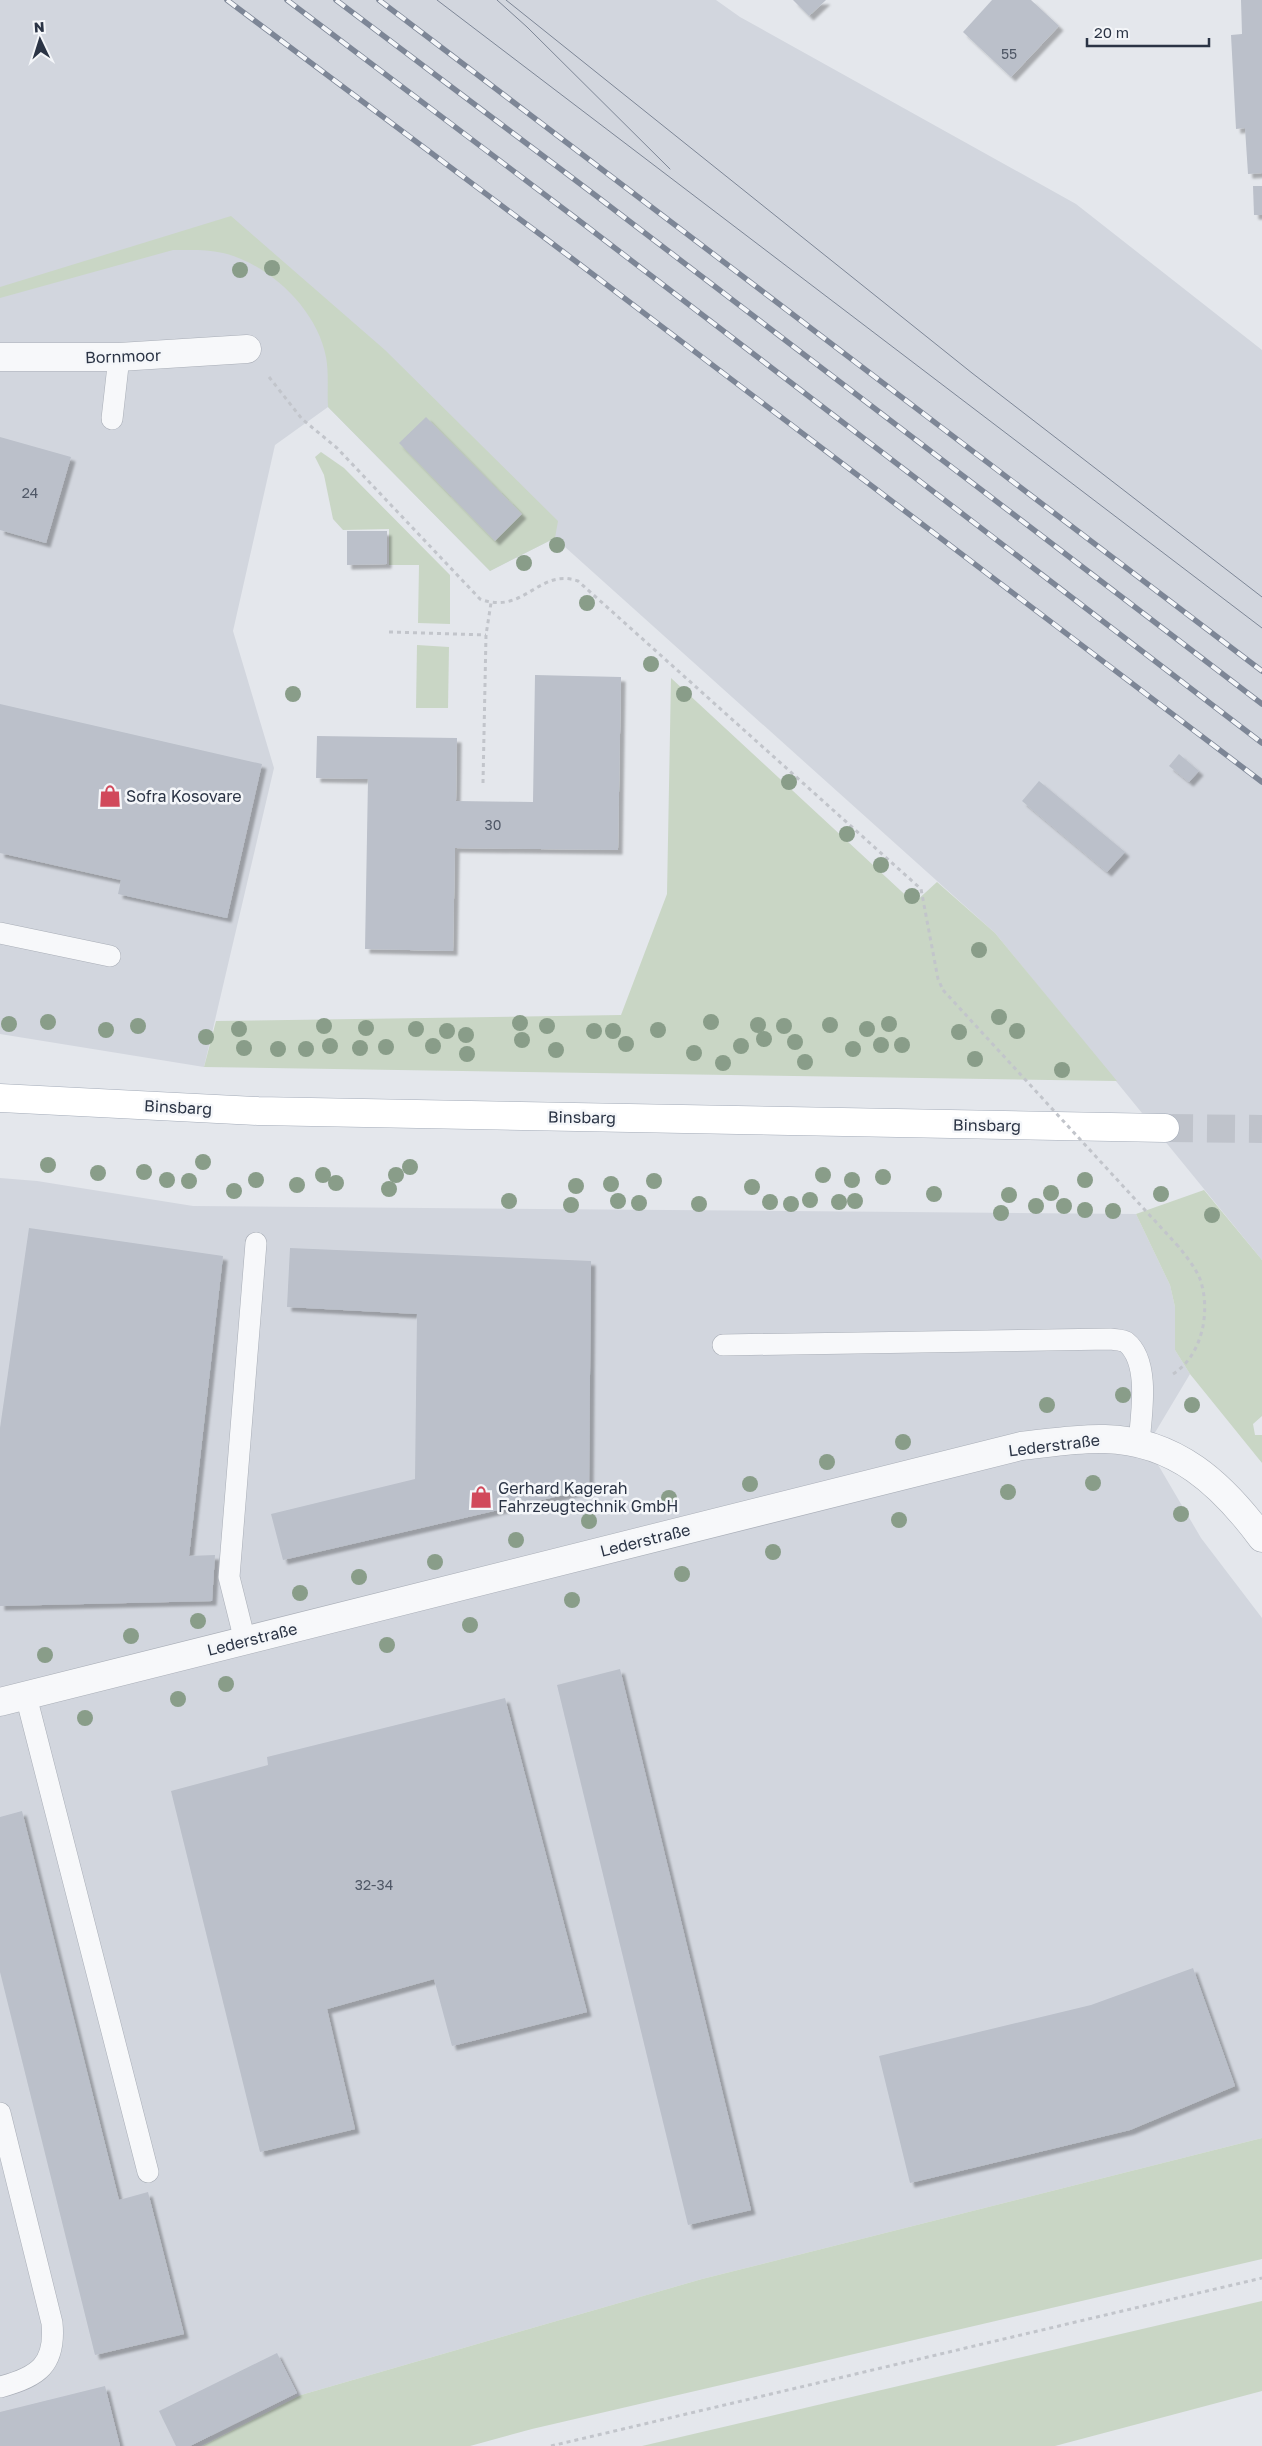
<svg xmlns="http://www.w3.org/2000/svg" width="1262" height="2446" viewBox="0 0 1262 2446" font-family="'Golos Text',sans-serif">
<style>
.built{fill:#d2d6de}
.green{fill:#c9d6c5}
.building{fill:#bbc0ca;filter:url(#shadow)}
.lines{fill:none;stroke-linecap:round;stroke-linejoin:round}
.primary-tunnel{stroke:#bfc3cb;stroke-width:28;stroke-dasharray:28 14;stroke-linecap:butt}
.lane-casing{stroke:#a9aeb7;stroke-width:22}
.street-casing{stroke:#a9aeb7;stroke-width:29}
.primary-casing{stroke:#a3abb8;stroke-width:29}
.path{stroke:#c2c5cb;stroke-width:3;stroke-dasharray:4 4;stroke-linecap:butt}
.lane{stroke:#f7f8fa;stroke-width:21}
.street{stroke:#f7f8fa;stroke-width:28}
.primary{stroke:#fff;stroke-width:28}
.tram{stroke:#7d8696;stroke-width:1}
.rail-casing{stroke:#7d8696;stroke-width:5.5}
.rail{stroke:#f4f6f9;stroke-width:4;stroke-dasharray:11;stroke-linecap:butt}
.path-bridge{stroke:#c2c5cb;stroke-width:3;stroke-dasharray:4 4;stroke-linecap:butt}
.tree{fill:#899d89}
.labels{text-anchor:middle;stroke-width:5;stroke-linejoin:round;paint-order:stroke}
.number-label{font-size:14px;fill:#4f5766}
.street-label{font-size:16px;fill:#2b3445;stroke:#f4f6f9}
.poi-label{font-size:16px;fill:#2b3445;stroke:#f4f6f9;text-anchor:start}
</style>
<defs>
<filter id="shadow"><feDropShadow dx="4.5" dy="4.5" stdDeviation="1" flood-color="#0004"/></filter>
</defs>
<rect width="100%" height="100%" fill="#e4e7ec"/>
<g class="built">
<polygon points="0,0 716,0 740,17 1076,204 1262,350 1262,1260 995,933 555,538 490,571 328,407 275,445 233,631 274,768 204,1067 0,1034"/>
<polygon points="0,1178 37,1181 193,1206 1136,1214 1170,1285 1175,1307 1175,1350 1190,1374 1147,1446 1201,1538 1262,1618 1262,2138 702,2279 301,2395 202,2446 0,2446"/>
</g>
<g class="green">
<path d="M231,216L385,350L558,521L555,538L490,571L328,407C327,391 329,373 326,357C317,309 269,264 223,253C206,249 190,250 173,250L0,298V287Z"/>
<polygon points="321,452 344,468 450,575 450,624 418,623 419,565 389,565 389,529 343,530 333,519 324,475 315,457"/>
<polygon points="417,645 449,647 448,708 416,708"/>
<polygon points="671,678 914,903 937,882 995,933 1117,1081 204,1067 216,1021 621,1015 667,894"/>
<polygon points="1204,1190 1262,1260 1262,1416 1253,1424 1255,1435 1262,1435 1262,1463 1190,1374 1175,1350 1175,1307 1170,1285 1136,1214"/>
<polygon points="1262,2138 1262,2259 532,2429 470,2446 202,2446 301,2395 702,2279"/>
<polygon points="1262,2301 1262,2391 1055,2446 642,2446"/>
</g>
<g class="building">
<polygon points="793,0 826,0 809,16"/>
<polygon points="992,0 1031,0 1059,26 1011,77 963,32"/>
<polygon points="1241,0 1262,0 1262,173 1248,174 1245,128 1236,129 1231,35 1242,34"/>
<polygon points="1253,186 1262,186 1262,215 1254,215"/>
<polygon points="426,417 522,514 495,541 399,443"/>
<polygon points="0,437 71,457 46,543 0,530"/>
<polygon points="347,531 387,531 387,564 347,565"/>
<polygon points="535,675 621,677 618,850 455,848 453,951 365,949 368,779 316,778 317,736 457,738 456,801 533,802"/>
<polygon points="0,704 262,764 227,918 118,894 121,880 0,853"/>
<polygon points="1179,754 1199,771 1189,782 1169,766"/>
<polygon points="1039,781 1125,852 1107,872 1022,801"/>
<polygon points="29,1228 223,1256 189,1556 215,1555 212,1601 0,1606 0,1428"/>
<polygon points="290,1248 591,1261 589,1489 283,1560 271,1514 415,1479 417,1314 287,1307"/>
<polygon points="620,1669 751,2210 688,2225 557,1685"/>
<polygon points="505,1698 587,2012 452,2046 434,1979 327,2009 355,2129 260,2152 171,1791 268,1765 267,1757"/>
<polygon points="22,1811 119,2200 148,2192 184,2334 95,2355 0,1972 0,1817"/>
<polygon points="1193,1968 1235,2086 1130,2130 910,2183 879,2056 1091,2005"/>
<polygon points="277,2353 297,2393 190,2446 176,2446 159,2411"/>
<polygon points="105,2386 120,2446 0,2446 0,2412"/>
</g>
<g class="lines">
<polyline class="primary-tunnel" points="1165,1128 1262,1129"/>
<defs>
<g id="lane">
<polyline points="112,419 119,357"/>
<polyline points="0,933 110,956"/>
<path d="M723,1345L1111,1339C1116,1340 1122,1340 1126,1342C1151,1362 1141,1416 1139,1443"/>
<polyline points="245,1641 229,1577 256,1243"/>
<polyline points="26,1696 148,2172"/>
<path d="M0,2113L52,2323C56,2365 38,2377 0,2387"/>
</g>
<g id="street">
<polyline points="0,357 119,357 247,349"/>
<path d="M0,1702L1021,1446C1049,1443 1077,1438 1105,1439C1176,1441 1222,1484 1262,1538"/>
</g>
<polyline id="primary" points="0,1098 258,1111 1165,1128"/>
</defs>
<use href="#lane" class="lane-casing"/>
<use href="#street" class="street-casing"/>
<use href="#primary" class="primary-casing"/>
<g class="path">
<path d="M269,377L302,419L337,448L480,599C524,616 539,567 578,581L921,889L938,979L943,990"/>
<polyline points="389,632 486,635"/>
<polyline points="483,783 486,635 491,603"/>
<path d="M1173,1374C1203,1355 1211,1310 1200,1279C1195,1267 1186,1256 1178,1246"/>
<polyline points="551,2446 1262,2278"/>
</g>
<use href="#lane" class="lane"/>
<use href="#street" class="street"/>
<use href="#primary" class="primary"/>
<g class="tram">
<polyline points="437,0 1262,628"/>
<polyline points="497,0 527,27 670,169"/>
<polyline points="506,0 972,373 1262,597"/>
</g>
<defs>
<g id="rail">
<polyline points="227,0 549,241 1262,782"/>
<polyline points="287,0 577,219 1262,743"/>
<polyline points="336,0 595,195 1262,704"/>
<polyline points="379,0 1262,671"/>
</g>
</defs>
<use href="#rail" class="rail-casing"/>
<use href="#rail" class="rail"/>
<polyline class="path-bridge" points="943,990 1178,1246"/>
</g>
<g class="tree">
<circle cx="272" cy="268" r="8"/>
<circle cx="240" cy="270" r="8"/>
<circle cx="557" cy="545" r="8"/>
<circle cx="524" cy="563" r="8"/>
<circle cx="587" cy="603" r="8"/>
<circle cx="651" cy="664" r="8"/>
<circle cx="293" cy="694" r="8"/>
<circle cx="684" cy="694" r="8"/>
<circle cx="789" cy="782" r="8"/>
<circle cx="847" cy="834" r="8"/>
<circle cx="881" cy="865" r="8"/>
<circle cx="912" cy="896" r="8"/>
<circle cx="979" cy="950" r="8"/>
<circle cx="999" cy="1017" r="8"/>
<circle cx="48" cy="1022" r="8"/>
<circle cx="711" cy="1022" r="8"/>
<circle cx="520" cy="1023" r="8"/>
<circle cx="9" cy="1024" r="8"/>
<circle cx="889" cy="1024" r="8"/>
<circle cx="758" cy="1025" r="8"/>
<circle cx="830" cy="1025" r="8"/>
<circle cx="138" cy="1026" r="8"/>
<circle cx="324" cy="1026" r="8"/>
<circle cx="547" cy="1026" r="8"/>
<circle cx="784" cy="1026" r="8"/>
<circle cx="366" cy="1028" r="8"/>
<circle cx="239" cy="1029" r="8"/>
<circle cx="416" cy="1029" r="8"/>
<circle cx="867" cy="1029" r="8"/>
<circle cx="106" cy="1030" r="8"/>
<circle cx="658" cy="1030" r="8"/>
<circle cx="447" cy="1031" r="8"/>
<circle cx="594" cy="1031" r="8"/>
<circle cx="613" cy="1031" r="8"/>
<circle cx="1017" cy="1031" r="8"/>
<circle cx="959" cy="1032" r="8"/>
<circle cx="466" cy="1035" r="8"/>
<circle cx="206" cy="1037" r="8"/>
<circle cx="764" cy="1039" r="8"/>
<circle cx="522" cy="1040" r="8"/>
<circle cx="795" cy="1042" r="8"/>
<circle cx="626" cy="1044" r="8"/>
<circle cx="881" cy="1045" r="8"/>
<circle cx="902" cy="1045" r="8"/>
<circle cx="330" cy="1046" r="8"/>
<circle cx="433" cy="1046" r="8"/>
<circle cx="741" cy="1046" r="8"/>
<circle cx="386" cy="1047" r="8"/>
<circle cx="244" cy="1048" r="8"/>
<circle cx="360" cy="1048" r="8"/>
<circle cx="278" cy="1049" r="8"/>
<circle cx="306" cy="1049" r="8"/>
<circle cx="853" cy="1049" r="8"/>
<circle cx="556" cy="1050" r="8"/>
<circle cx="694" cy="1053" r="8"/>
<circle cx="467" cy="1054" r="8"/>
<circle cx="975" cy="1059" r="8"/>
<circle cx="805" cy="1062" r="8"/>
<circle cx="723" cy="1063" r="8"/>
<circle cx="1062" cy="1070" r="8"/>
<circle cx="203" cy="1162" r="8"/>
<circle cx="48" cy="1165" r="8"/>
<circle cx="410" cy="1167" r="8"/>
<circle cx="144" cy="1172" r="8"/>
<circle cx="98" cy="1173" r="8"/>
<circle cx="323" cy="1175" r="8"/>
<circle cx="396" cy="1175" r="8"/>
<circle cx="823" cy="1175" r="8"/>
<circle cx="883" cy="1177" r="8"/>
<circle cx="167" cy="1180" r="8"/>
<circle cx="256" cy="1180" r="8"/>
<circle cx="852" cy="1180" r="8"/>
<circle cx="1085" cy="1180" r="8"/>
<circle cx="189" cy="1181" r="8"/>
<circle cx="654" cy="1181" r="8"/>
<circle cx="336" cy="1183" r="8"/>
<circle cx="611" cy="1184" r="8"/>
<circle cx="297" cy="1185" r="8"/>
<circle cx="576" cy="1186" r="8"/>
<circle cx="752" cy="1187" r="8"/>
<circle cx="389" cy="1189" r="8"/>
<circle cx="234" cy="1191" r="8"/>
<circle cx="1051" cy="1193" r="8"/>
<circle cx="934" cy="1194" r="8"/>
<circle cx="1161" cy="1194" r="8"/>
<circle cx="1009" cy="1195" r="8"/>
<circle cx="810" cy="1200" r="8"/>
<circle cx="509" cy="1201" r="8"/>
<circle cx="618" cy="1201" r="8"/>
<circle cx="855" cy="1201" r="8"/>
<circle cx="770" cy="1202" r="8"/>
<circle cx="839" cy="1202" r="8"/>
<circle cx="639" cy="1203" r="8"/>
<circle cx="699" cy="1204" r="8"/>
<circle cx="791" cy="1204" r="8"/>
<circle cx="571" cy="1205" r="8"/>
<circle cx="1036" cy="1206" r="8"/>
<circle cx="1064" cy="1206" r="8"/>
<circle cx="1085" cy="1210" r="8"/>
<circle cx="1113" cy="1211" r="8"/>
<circle cx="1001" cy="1213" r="8"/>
<circle cx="1212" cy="1215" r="8"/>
<circle cx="1123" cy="1395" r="8"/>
<circle cx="1047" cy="1405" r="8"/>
<circle cx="1192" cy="1405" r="8"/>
<circle cx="903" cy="1442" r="8"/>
<circle cx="827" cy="1462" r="8"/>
<circle cx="1093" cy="1483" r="8"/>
<circle cx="750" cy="1484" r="8"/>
<circle cx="1008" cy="1492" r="8"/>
<circle cx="669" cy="1498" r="8"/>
<circle cx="1181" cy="1514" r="8"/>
<circle cx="899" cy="1520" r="8"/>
<circle cx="589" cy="1521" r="8"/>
<circle cx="516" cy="1540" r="8"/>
<circle cx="773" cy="1552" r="8"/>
<circle cx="435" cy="1562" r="8"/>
<circle cx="682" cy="1574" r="8"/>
<circle cx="359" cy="1577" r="8"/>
<circle cx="300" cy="1593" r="8"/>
<circle cx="572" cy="1600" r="8"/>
<circle cx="198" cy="1621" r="8"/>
<circle cx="470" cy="1625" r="8"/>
<circle cx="131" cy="1636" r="8"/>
<circle cx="387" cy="1645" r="8"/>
<circle cx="45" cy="1655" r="8"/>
<circle cx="226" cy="1684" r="8"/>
<circle cx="178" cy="1699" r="8"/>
<circle cx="85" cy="1718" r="8"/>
</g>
<defs>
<symbol id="shop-bare" viewBox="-9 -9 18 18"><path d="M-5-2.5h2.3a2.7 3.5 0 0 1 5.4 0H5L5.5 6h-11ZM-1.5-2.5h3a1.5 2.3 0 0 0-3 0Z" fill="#d1495b" stroke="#f4f6f9" stroke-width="2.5" paint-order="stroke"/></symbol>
</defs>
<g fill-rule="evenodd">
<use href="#shop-bare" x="94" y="780" width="32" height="32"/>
<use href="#shop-bare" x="465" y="1481" width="32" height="32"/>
</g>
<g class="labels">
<g class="number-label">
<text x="1009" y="59">55</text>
<text x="30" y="498">24</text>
<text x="493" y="830">30</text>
<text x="374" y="1890">32-34</text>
</g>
<g class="street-label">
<text transform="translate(123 356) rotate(-2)" y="6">Bornmoor</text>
<text transform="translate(178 1107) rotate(3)" y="6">Binsbarg</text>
<text transform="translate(582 1117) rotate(1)" y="6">Binsbarg</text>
<text transform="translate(987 1125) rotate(1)" y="6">Binsbarg</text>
<text transform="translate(1054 1445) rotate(-7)" y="6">Lederstraße</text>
<text transform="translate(645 1540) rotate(-14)" y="6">Lederstraße</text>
<text transform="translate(252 1639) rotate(-14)" y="6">Lederstraße</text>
</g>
<g class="poi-label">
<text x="126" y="802">Sofra Kosovare</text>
<text x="498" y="1494">Gerhard Kagerah<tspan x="498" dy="18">Fahrzeugtechnik GmbH</tspan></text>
</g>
</g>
<g transform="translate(40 40) rotate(356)" stroke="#f4f6f9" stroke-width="4" paint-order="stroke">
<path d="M0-4L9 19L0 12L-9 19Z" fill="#2b3445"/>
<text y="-8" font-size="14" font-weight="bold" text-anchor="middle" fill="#2b3445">N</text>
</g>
<path d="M1087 38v8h122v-8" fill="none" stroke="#2b3445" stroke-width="2.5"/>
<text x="1094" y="38" font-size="15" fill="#2b3445" stroke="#f4f6f9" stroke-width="4" paint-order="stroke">20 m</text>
</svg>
